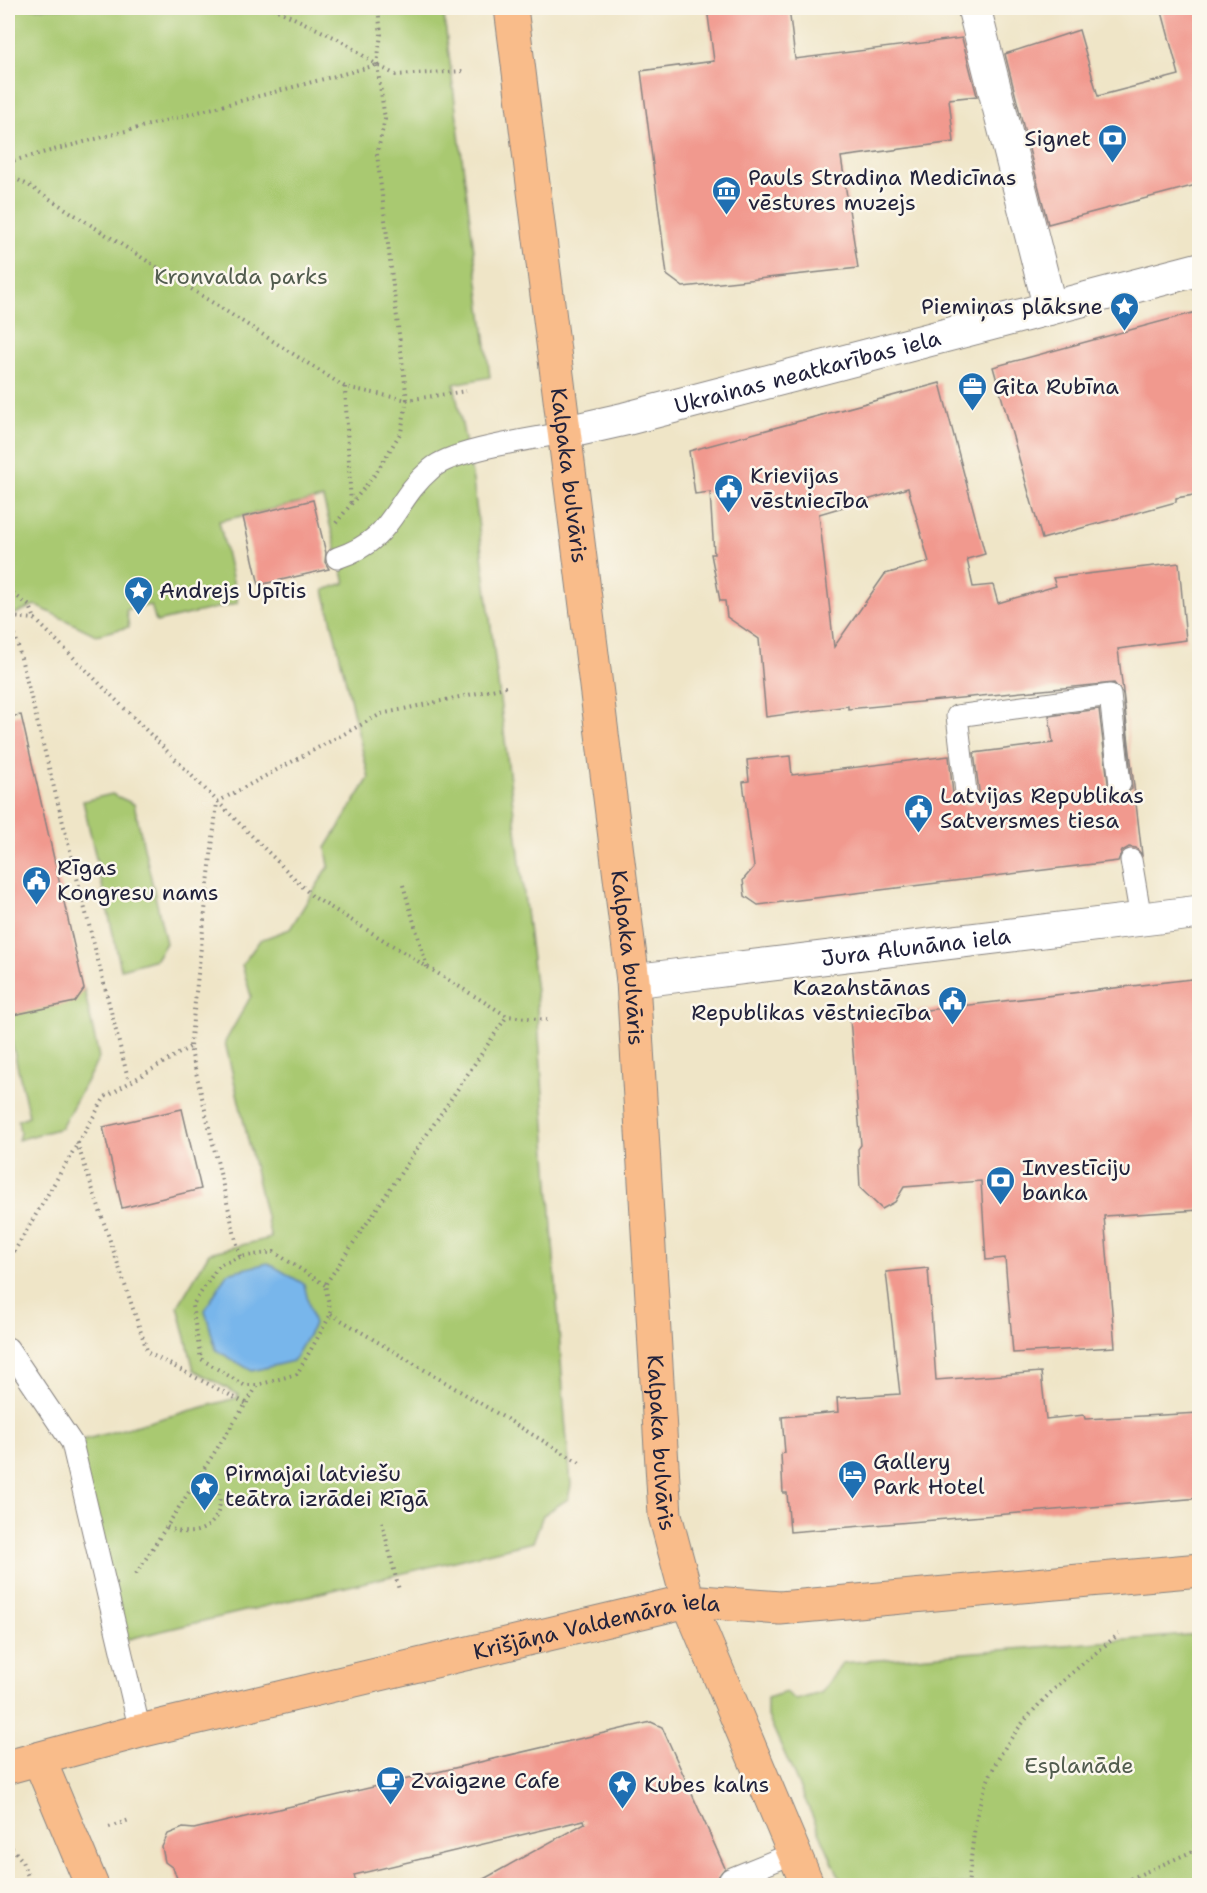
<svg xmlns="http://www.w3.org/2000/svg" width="1207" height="1893" viewBox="0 0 1207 1893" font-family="'Shantell Sans',sans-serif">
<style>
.green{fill:#a9c971;stroke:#667656;stroke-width:1.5}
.water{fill:#78b6eb;stroke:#4d6c93;stroke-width:1.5}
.building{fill:#f1998e;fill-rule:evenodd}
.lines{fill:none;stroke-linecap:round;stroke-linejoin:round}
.lane-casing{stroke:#888481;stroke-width:23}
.street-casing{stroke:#888481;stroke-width:35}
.primary-casing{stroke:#888481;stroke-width:35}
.path{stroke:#888481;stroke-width:4;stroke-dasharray:1.5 4.5;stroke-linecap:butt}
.lane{stroke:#fff;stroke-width:21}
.street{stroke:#fff;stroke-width:33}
.primary{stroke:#f9bc8a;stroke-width:33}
.labels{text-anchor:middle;stroke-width:5;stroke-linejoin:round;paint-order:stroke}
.poi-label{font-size:22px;fill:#22223b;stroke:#fbf7ec;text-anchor:start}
.park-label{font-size:22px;fill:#515c4e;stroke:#fbf7ec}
.street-label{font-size:22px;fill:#22223b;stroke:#fbf7ec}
</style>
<rect width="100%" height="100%" fill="#fbf7ec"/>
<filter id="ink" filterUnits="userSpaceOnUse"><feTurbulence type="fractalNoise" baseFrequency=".0167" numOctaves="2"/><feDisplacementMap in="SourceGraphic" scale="12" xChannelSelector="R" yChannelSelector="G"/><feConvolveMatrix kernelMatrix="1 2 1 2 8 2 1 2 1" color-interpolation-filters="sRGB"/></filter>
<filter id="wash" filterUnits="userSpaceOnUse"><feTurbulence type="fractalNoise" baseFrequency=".008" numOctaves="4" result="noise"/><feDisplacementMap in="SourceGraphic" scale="24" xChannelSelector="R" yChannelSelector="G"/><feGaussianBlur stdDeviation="1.35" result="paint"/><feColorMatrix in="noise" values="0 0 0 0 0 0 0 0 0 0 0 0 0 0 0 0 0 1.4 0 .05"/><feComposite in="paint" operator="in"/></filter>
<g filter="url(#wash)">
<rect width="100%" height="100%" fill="#efe5c7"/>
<g class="green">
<polygon points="8,8 443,8 490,377 454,384 473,480 536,992 565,1419 571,1485 568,1499 543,1515 533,1542 120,1641 72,1443 236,1398 239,1395 194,1370 178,1306 209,1253 271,1238 225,1042 251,996 242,965 260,940 290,929 329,866 326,848 369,778 324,590 345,583 323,498 219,521 238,603 156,622 151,605 126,610 129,627 96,635 35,605 8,617"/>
<polygon points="112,794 134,804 166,943 156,959 121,969 83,801"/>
<polygon points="84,989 99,1058 61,1128 18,1140 20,1133 18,1120 29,1116 8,1026 8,998"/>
<polygon points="1199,1634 1199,1885 843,1885 767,1714 767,1698 786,1692 796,1700 821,1693 842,1663"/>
</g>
<polygon class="water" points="268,1263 304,1284 314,1325 293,1361 252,1371 216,1350 205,1310 227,1273"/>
<g id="blocks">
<g class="building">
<polygon points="707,8 789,8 795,59 962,38 977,96 949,99 954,142 841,157 858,268 683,287 667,275 641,71 714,61"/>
<polygon points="1161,8 1200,8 1200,184 1048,224 1005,54 1079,30 1098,96 1179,75"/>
<polygon points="1200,311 1200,494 1176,498 1176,502 1042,539 993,367"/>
<path d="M940,383L985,554L967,559L973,587L993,585L998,603L1056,586L1053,578L1179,563L1186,640L1118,649L1142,855L1136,848L1129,847L1122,851L1118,861L758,905L745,896L743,880L754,867L743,782L749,781L747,760L790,756L792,775L949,756L953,794L960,803L968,805L974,802L979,791L974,753L1053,743L1049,716L1099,709L1109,791L1121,797L1132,789L1123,694L1114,683L848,709V706L766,717L759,639L727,617L725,601H720L711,554H714L710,492L695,494L689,451ZM908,488L929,562L885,574L834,647L819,514Z"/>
<polygon points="313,500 326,553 325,562 329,569 259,585 243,517"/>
<polygon points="21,715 84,989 75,1002 8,1016 8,717"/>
<polygon points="1200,978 1200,1210 1104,1216 1115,1347 1013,1353 1005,1258 986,1260 981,1181 904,1187 895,1202 882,1209 860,1188 858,1149 861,1145 850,1019"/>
<polygon points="182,1109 201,1189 122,1208 103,1127"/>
<polygon points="928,1268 936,1380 1041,1372 1046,1419 1084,1415 1085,1419 1200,1413 1200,1498 790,1532 787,1493 783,1493 781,1454 785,1453 782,1417 838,1412 837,1398 900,1394 886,1272"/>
<polygon points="651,1722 662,1727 725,1868 718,1877 719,1886 471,1886 585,1823 584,1820 354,1875 357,1886 180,1886 173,1868 165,1862 162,1847 168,1834 183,1828 194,1829"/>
</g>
</g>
</g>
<g filter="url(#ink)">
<use href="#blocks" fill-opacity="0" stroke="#888481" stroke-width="1.5"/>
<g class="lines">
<defs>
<g id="lane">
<path d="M337,558C396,539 391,503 431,469C452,450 532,439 563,433"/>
<polyline points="966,792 957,716 1110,695 1120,784"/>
<polyline points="1131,860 1141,919"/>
<polyline points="8,1348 72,1443 140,1731"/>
<polyline points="730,1879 794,1853"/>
</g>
<g id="street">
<polyline points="974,8 1050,308"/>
<path id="s1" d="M563,433L625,419L1200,269"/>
<path id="s2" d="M633,981L1200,912"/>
</g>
<g id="primary">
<path id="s3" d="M511,8L633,981L665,1515L688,1601L808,1886"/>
<polyline points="39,1759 92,1886"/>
<path id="s4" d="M8,1767L140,1731L688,1601L780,1608L1200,1570"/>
</g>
</defs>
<use href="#lane" class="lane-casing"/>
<use href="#street" class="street-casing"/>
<use href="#primary" class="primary-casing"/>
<g class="path">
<polyline points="377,65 381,34 378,8"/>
<polyline points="8,162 377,65 396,75 464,71"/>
<polyline points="8,175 28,185 345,387 407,400 377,154 385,119 377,65 340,40 273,8"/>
<polyline points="345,387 351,506"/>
<polyline points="336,523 376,473 401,432 407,400 466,391"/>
<polyline points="8,557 9,611 129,1082"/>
<polyline points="8,593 11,592 30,606 35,619"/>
<polyline points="11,617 35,619 312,896 507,1016 547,1020"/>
<polyline points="403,885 427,967"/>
<polyline points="77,1143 148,1353 247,1404"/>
<polyline points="240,1257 219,1265 192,1306 201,1359 244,1385 258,1385"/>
<polyline points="8,1262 105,1097 190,1047"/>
<polyline points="325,1285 274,1252 240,1257 190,1047 217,802 381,714 510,686"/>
<polyline points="331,1314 580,1463"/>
<polyline points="382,1522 399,1590"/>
<path d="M167,1527C210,1548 240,1501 203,1472"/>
<polyline points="136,1574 258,1385 297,1374 331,1314 325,1285 507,1016"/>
<polyline points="109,1827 129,1820"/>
<polyline points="8,1843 21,1859 32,1886"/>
<path d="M968,1886C972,1855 973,1820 984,1791C1007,1723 1066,1677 1119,1634"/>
<polyline points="1114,1886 1200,1848"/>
</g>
<use href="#lane" class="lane"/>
<use href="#street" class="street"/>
<use href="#primary" class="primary"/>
</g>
</g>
<defs>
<symbol id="bank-pin" viewBox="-11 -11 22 30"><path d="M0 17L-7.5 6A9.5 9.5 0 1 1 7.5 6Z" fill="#1f6fb2" stroke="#fbf7ec"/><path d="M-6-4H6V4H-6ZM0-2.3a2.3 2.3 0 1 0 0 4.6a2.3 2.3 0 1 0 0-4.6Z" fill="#fff"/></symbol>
<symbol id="museum-pin" viewBox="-11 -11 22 30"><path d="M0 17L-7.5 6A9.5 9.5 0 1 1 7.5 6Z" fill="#1f6fb2" stroke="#fbf7ec"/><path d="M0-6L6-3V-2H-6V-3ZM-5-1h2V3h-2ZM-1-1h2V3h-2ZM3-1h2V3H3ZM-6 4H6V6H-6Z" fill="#fff"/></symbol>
<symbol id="sight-pin" viewBox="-11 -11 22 30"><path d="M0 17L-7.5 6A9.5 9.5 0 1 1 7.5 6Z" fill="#1f6fb2" stroke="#fbf7ec"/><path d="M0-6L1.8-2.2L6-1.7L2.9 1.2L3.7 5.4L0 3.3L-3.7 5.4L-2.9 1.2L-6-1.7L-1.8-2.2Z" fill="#fff"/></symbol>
<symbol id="office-pin" viewBox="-11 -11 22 30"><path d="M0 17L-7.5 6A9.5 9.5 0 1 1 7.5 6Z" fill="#1f6fb2" stroke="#fbf7ec"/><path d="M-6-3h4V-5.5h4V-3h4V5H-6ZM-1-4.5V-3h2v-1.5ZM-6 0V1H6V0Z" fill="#fff"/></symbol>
<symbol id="civic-pin" viewBox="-11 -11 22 30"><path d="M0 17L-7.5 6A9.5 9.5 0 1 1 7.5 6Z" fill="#1f6fb2" stroke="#fbf7ec"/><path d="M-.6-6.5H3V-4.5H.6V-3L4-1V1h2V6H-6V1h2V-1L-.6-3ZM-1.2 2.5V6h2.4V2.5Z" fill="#fff"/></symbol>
<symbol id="hotel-pin" viewBox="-11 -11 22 30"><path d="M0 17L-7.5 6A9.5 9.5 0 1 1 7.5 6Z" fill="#1f6fb2" stroke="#fbf7ec"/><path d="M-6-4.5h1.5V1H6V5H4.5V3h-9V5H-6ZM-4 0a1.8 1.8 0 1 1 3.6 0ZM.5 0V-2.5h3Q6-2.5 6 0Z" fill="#fff"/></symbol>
<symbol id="cafe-pin" viewBox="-11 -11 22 30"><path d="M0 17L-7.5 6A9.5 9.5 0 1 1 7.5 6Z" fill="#1f6fb2" stroke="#fbf7ec"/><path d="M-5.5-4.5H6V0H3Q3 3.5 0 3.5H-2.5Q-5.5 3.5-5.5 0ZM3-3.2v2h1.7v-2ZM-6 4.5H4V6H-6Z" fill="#fff"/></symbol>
</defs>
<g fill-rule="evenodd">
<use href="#bank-pin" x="1096" y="122" width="33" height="45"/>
<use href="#museum-pin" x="710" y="174" width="33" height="45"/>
<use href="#sight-pin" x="1108" y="290" width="33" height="45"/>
<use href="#office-pin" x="956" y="370" width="33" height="45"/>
<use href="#civic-pin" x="712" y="472" width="33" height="45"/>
<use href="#sight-pin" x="122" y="574" width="33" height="45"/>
<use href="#civic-pin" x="902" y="792" width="33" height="45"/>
<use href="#civic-pin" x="20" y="864" width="33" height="45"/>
<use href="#civic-pin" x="936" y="984" width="33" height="45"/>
<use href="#bank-pin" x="984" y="1164" width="33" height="45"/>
<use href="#hotel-pin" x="836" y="1458" width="33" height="45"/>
<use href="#sight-pin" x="188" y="1470" width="33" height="45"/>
<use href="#cafe-pin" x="374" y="1764" width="33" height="45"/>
<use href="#sight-pin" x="606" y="1768" width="33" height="45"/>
</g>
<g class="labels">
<g class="poi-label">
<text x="1091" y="146" text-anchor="end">Signet</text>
<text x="748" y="185">Pauls Stradiņa Medicīnas<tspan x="748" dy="25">vēstures muzejs</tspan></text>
<text x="1103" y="314" text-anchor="end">Piemiņas plāksne</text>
<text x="993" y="394">Gita Rubīna</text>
<text x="750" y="483">Krievijas<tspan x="750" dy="25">vēstniecība</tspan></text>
<text x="159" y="598">Andrejs Upītis</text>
<text x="940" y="803">Latvijas Republikas<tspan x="940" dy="25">Satversmes tiesa</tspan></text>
<text x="57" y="875">Rīgas<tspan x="57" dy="25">Kongresu nams</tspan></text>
<text x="931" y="995" text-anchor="end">Kazahstānas<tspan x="931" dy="25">Republikas vēstniecība</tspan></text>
<text x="1022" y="1175">Investīciju<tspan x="1022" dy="25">banka</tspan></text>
<text x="873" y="1469">Gallery<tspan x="873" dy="25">Park Hotel</tspan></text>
<text x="225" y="1481">Pirmajai latviešu<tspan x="225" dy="25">teātra izrādei Rīgā</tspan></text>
<text x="411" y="1788">Zvaigzne Cafe</text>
<text x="644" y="1792">Kubes kalns</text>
</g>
<g class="park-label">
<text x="241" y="284">Kronvalda parks</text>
<text x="1079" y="1773">Esplanāde</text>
</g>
<g class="street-label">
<text dy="8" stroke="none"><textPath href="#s1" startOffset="252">Ukrainas neatkarības iela</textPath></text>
<text dy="8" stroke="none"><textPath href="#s3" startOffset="471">Kalpaka bulvāris</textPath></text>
<text dy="8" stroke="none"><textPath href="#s2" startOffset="285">Jura Alunāna iela</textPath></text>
<text dy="8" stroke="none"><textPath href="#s3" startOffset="957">Kalpaka bulvāris</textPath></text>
<text dy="8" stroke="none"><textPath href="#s3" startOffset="1443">Kalpaka bulvāris</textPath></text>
<text dy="8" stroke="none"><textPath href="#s4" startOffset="606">Krišjāņa Valdemāra iela</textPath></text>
</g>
</g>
<rect width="1207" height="1893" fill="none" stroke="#fbf7ec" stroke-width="30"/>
</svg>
